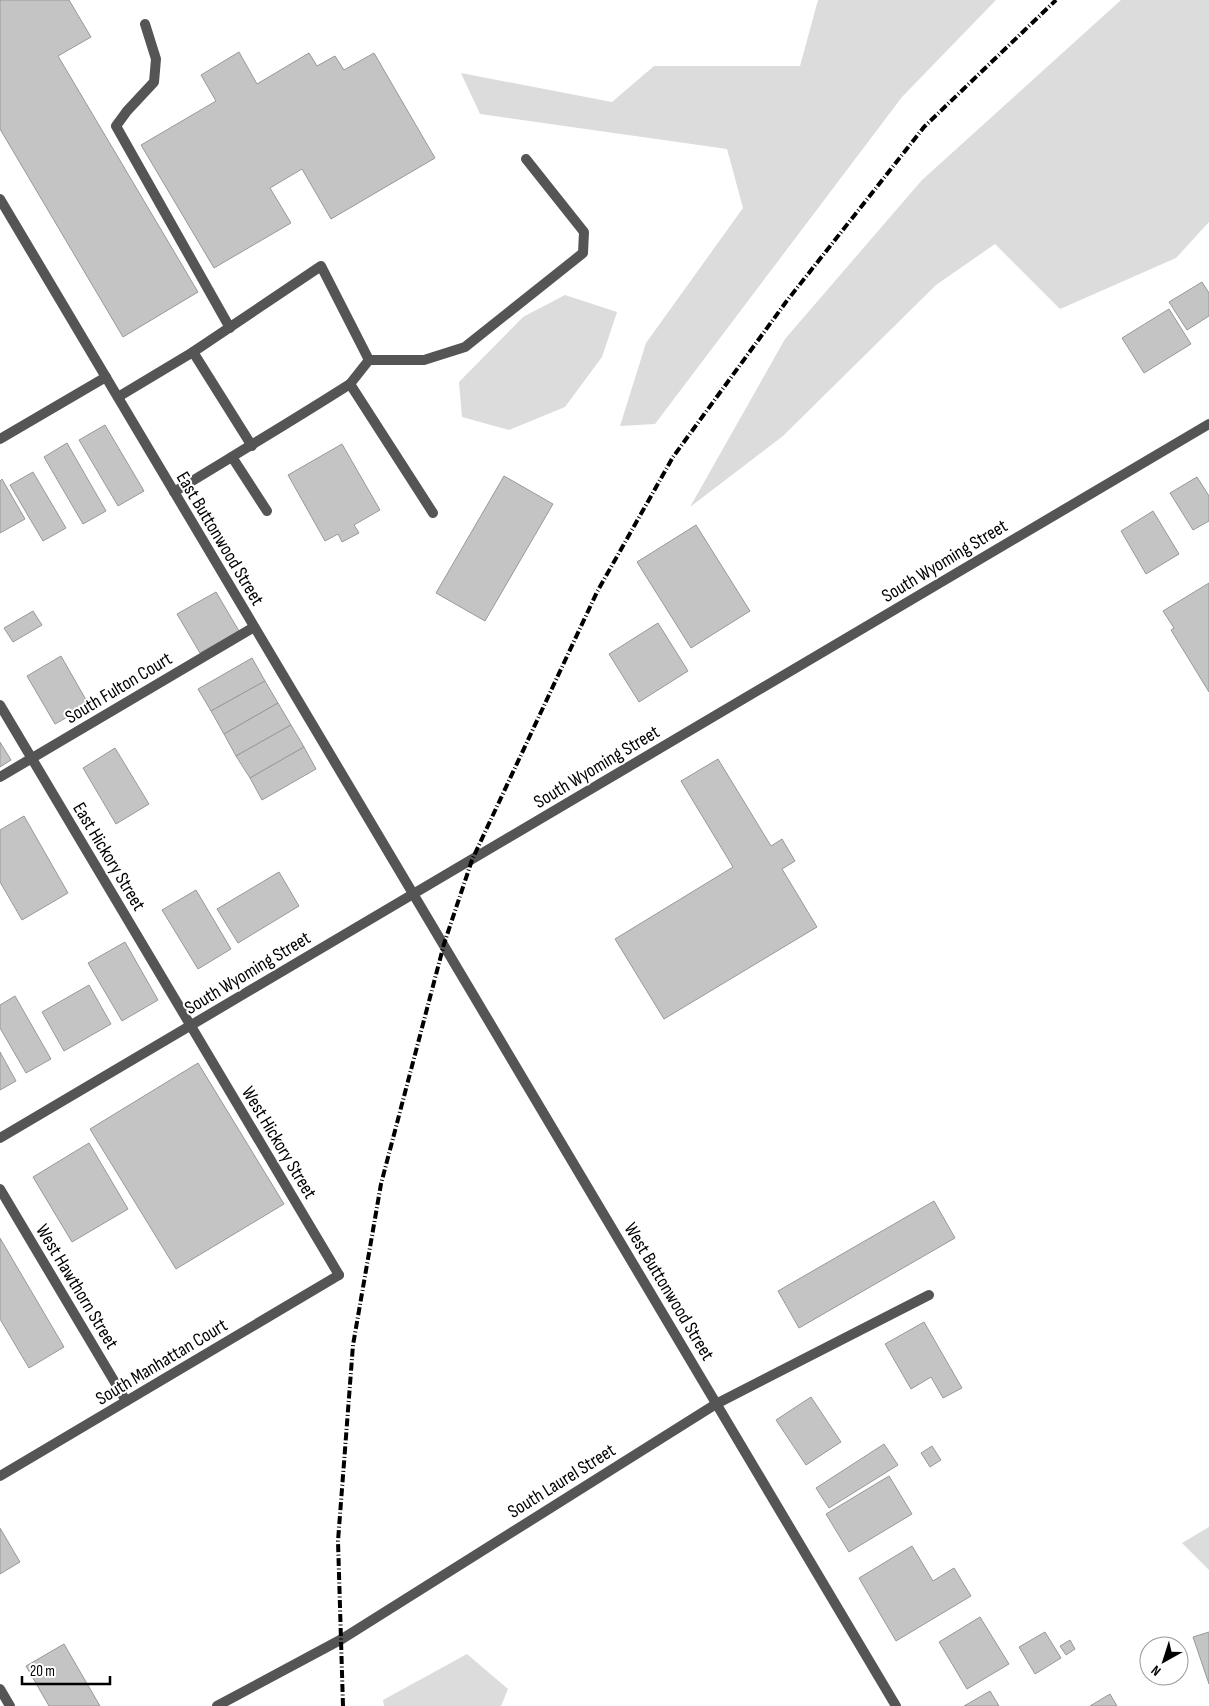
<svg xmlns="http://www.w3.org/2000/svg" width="1209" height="1706" viewBox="0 0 1209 1706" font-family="'Sofia Sans Condensed',sans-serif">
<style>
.green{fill:#dcdcdc}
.building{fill:#c4c4c4;stroke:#999}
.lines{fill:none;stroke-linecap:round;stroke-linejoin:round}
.lane{stroke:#555;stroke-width:10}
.street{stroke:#555;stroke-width:10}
.rail{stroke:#000;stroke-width:4;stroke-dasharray:8 2.5 1 2.5;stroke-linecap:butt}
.labels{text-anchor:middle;stroke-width:4;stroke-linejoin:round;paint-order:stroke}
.street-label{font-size:19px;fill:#000;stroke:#fff}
</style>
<rect width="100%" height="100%" fill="#fff"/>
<g class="green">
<polygon points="818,0 996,0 902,97 655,424 620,426 646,343 743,208 727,149 480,114 461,73 612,102 654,66 800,66"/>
<polygon points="1121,0 1209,0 1209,222 1176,258 1060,309 995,244 936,285 783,436 690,507 785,339 922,180"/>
<polygon points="565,295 617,312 602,357 565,407 509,430 462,417 459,382 523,317"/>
<polygon points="1209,1527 1209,1570 1182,1543"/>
<polygon points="467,1654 508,1689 501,1706 384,1706 383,1700"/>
</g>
<g class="building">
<polygon points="0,0 69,0 91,37 58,56 198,292 123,337 0,129"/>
<polygon points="239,52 257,84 309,53 317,66 335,56 344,70 374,53 435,158 331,219 302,169 270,188 291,223 214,268 141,145 216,101 201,75"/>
<polygon points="1202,282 1209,293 1209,316 1187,330 1169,302"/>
<polygon points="1169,309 1191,344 1144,373 1122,338"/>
<polygon points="105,425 144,491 118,506 79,440"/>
<polygon points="67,443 106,511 83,524 44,457"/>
<polygon points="342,444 380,510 354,525 359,533 342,542 338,534 325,541 288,475"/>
<polygon points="33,472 66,528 43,541 10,485"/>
<polygon points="504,476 553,504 485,621 436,593"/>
<polygon points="1197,477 1209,496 1209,521 1193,530 1170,493"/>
<polygon points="2,479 25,519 0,533 0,481"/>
<polygon points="1153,511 1179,554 1146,574 1121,531"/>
<polygon points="696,525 750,611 691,648 637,562"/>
<polygon points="1209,583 1209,692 1171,630 1174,628 1163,611"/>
<polygon points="216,592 239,631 200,653 177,614"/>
<polygon points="33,611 42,625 13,642 4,628"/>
<polygon points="658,623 688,671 639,702 609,654"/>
<polygon points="61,656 89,705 55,724 27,676"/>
<polygon points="252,658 265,681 211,711 198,689"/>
<polygon points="265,681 278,703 224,734 211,711"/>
<polygon points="278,703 291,725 236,756 224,734"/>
<polygon points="291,725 304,747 250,778 236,756"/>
<polygon points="0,742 11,760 0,767"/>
<polygon points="304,747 316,769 262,800 250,778"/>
<polygon points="115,748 149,804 116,824 83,768"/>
<polygon points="718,759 771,846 782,839 795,861 782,869 817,927 664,1019 615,939 733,867 681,781"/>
<polygon points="24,816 68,893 22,920 0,882 0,830"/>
<polygon points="279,872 299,906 238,943 217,909"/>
<polygon points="196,890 231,949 198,969 162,910"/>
<polygon points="125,942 158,1000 122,1021 88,963"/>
<polygon points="89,985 111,1024 64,1051 42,1012"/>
<polygon points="15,996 51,1059 26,1073 0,1028 0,1005"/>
<polygon points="0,1052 16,1081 0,1090"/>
<polygon points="198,1063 284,1204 176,1269 90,1129"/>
<polygon points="89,1143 128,1209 72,1242 33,1177"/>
<polygon points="934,1201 955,1238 799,1328 778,1291"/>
<polygon points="0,1238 64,1347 29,1368 0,1319"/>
<polygon points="924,1322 962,1388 943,1398 931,1377 911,1389 885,1344"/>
<polygon points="811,1397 841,1442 806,1465 776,1420"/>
<polygon points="884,1444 898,1465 829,1508 816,1488"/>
<polygon points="932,1446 941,1460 930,1467 921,1453"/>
<polygon points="889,1476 912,1514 849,1552 826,1514"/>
<polygon points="0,1528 20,1562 0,1574"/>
<polygon points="912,1546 933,1581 954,1568 971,1596 896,1641 859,1578"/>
<polygon points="980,1617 1009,1664 967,1689 939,1642"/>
<polygon points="1045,1632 1061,1658 1035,1674 1019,1647"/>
<polygon points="1209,1632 1209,1684 1193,1637"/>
<polygon points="1070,1640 1075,1649 1066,1655 1060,1646"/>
<polygon points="64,1644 100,1706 49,1706 26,1666"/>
<polygon points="990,1691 999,1706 964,1706"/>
<polygon points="1110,1694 1117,1706 1090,1706"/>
</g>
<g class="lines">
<g class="lane">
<polyline points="145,24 156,59 154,82 127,111 116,126 230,328"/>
<polyline points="193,352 252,446"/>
<polyline points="369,360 424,360 465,347 583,253 584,232 526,159"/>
<polyline points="118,397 193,352 321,266 369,360 350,384"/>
<polyline points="232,457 267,511"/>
<path d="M174,492C233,456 292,421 350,384L433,513"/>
<polyline points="0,777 254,627"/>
<polyline points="0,1476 339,1275"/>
</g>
<g class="street">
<polyline points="0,199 896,1706"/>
<polyline points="0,439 106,377"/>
<polyline points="0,705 339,1275"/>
<polyline points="0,1138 1209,424"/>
<polyline points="0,1189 126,1401"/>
<polyline points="0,1689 10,1706"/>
<polyline points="217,1706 342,1639 716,1404 929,1295"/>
</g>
<polyline class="rail" points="343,1706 338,1541 353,1345 381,1184 444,944 472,860 597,592 673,457 786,302 924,127 1056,0"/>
</g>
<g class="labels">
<g class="street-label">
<text transform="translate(221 538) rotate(59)" y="7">East Buttonwood Street</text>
<text transform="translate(944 560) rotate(-31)" y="7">South Wyoming Street</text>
<text transform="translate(118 687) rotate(-31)" y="7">South Fulton Court</text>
<text transform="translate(596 766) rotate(-31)" y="7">South Wyoming Street</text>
<text transform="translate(110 856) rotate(59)" y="7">East Hickory Street</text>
<text transform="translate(247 972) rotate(-31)" y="7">South Wyoming Street</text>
<text transform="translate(280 1142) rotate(59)" y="7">West Hickory Street</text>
<text transform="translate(78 1286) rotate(59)" y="7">West Hawthorn Street</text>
<text transform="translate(670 1291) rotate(59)" y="7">West Buttonwood Street</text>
<text transform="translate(161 1361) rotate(-31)" y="7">South Manhattan Court</text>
<text transform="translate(561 1480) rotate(-32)" y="7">South Laurel Street</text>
</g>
</g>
<g transform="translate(1164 1661) rotate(219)"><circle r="24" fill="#ffffff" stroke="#999999"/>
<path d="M0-4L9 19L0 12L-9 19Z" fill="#000000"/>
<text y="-8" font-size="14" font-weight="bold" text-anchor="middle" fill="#000000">N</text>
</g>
<path d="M22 1676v8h88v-8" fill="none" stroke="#000000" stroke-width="2.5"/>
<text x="30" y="1676" font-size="15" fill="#000000" stroke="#ffffff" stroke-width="4" paint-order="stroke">20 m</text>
</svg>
